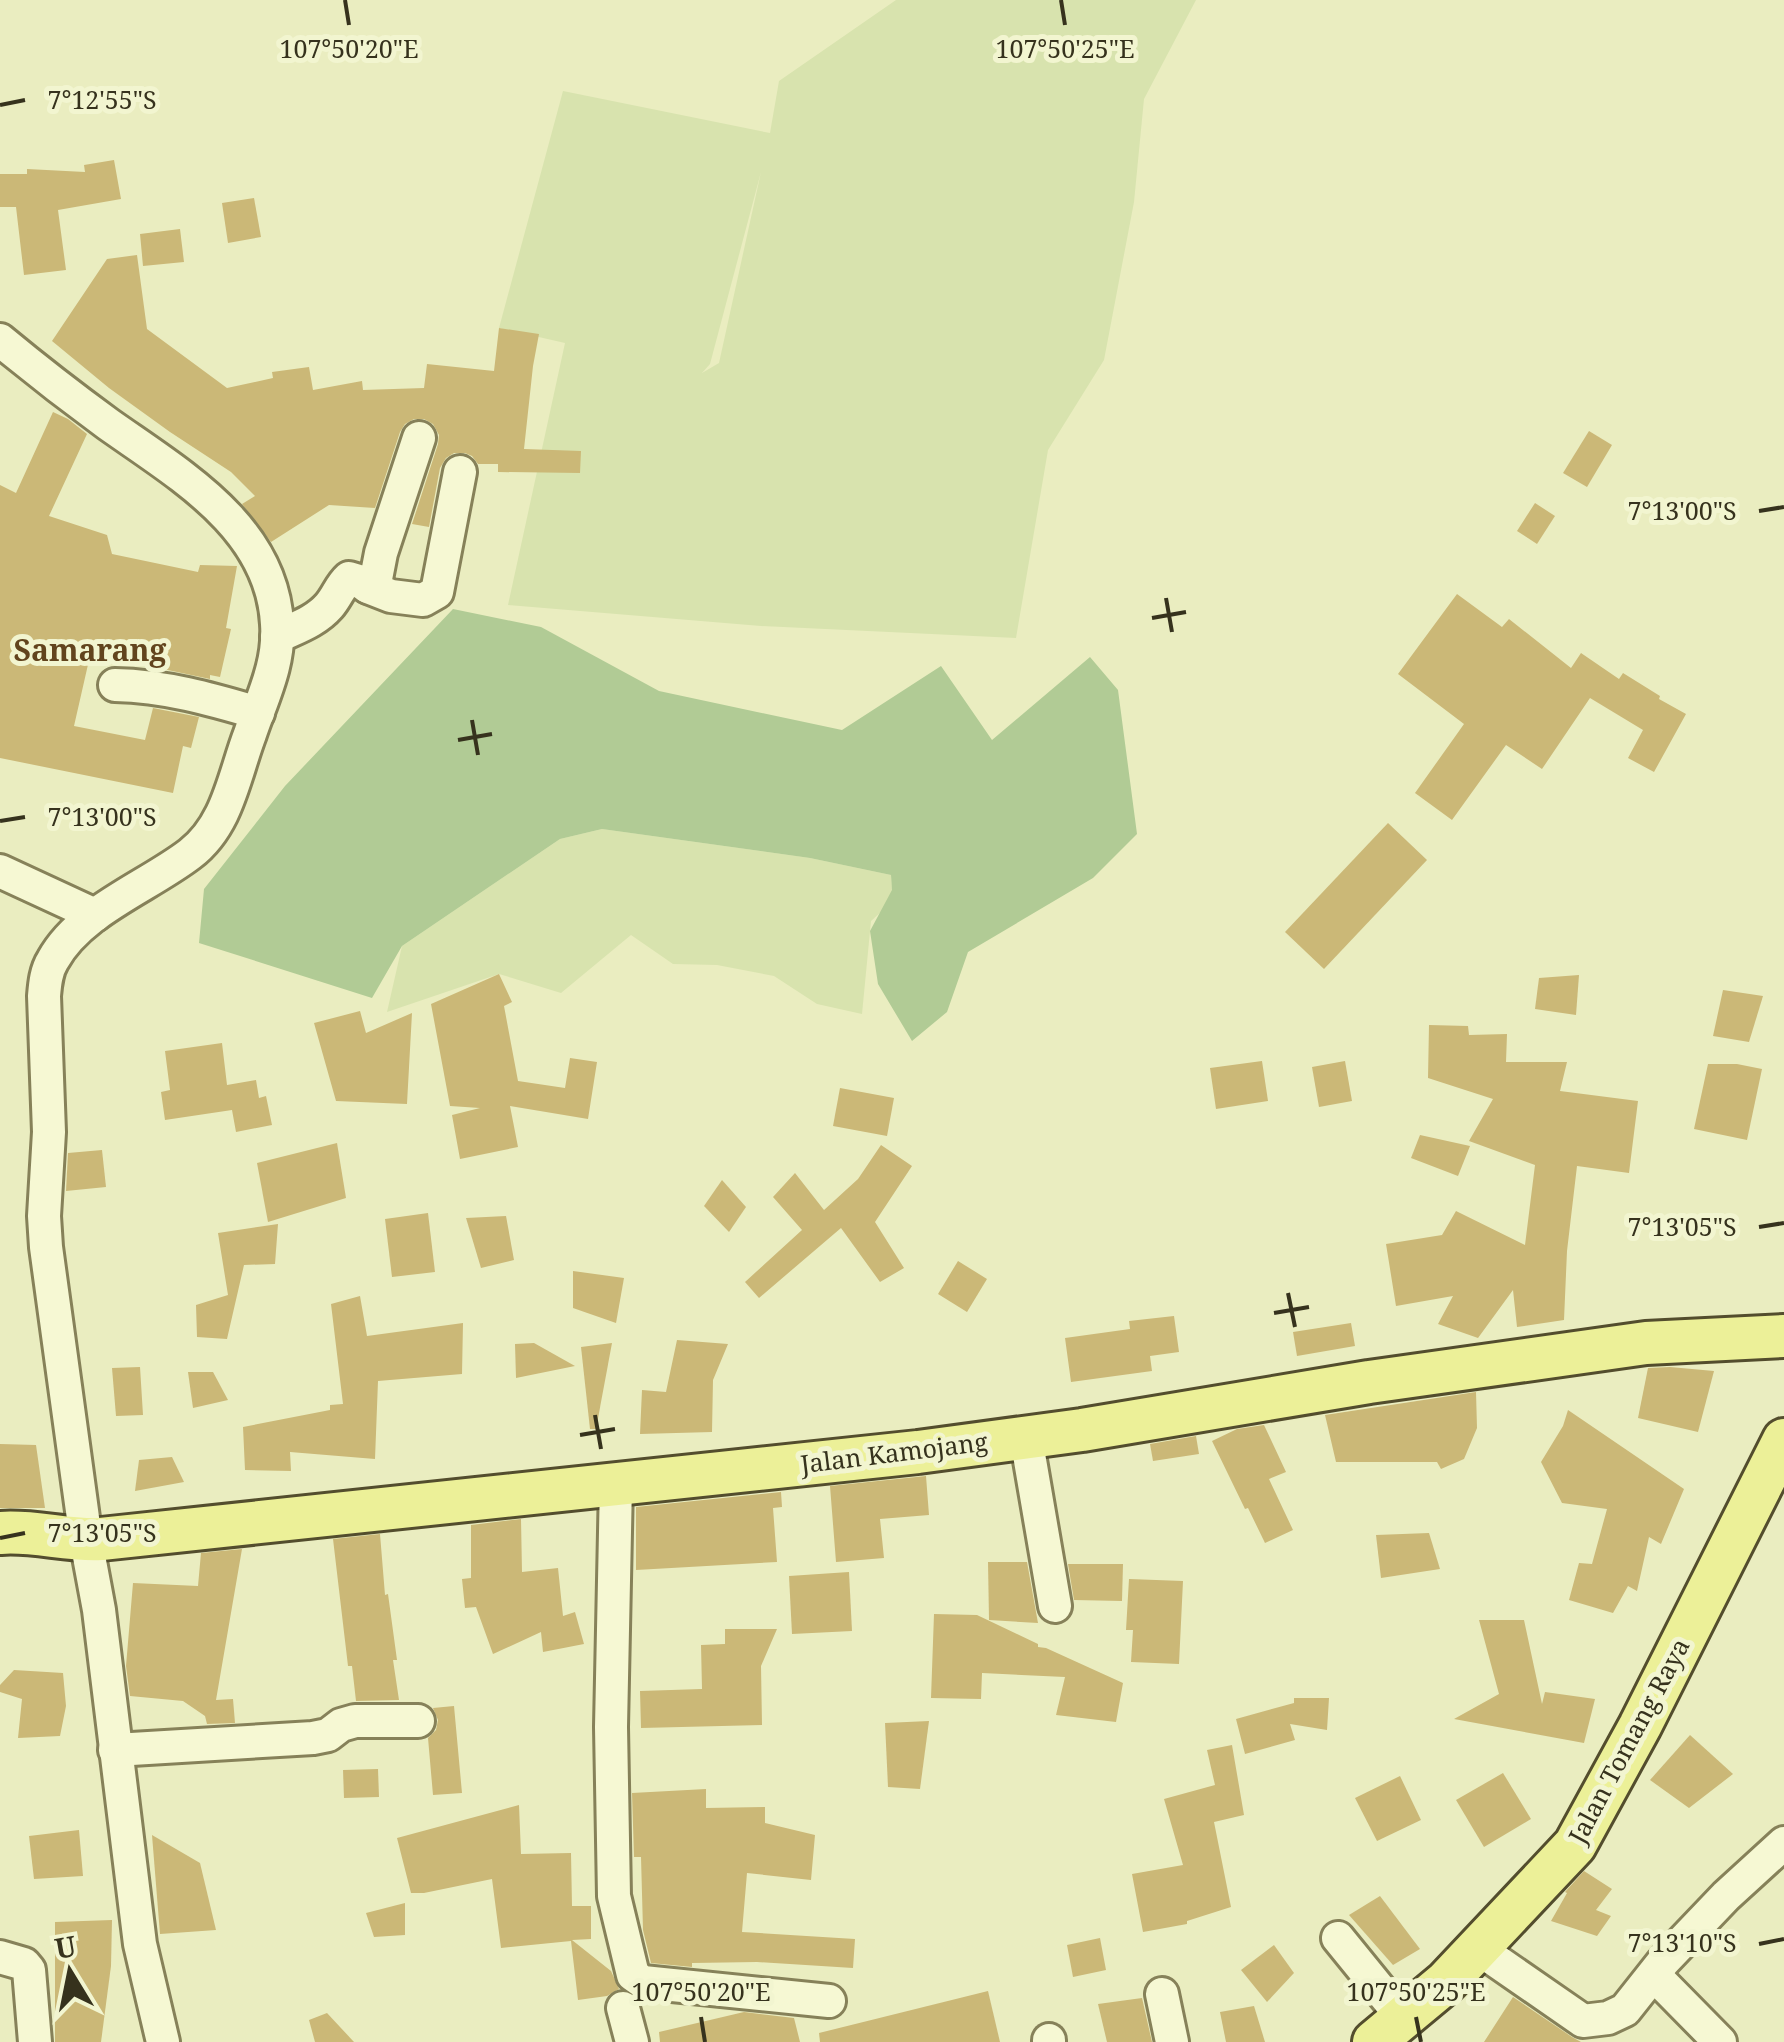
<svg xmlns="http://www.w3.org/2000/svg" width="1784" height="2042" viewBox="0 0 1784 2042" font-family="'Noto Serif',serif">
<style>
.farmland{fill:#d8e3ae;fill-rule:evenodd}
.green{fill:#b1cb95}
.building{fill:#cbb877}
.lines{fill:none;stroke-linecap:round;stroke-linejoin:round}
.minor-casing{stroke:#868159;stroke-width:38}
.major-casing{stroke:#534d2d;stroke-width:48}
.minor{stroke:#f6f8d3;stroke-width:32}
.major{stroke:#ecf098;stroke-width:42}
.ticks{fill:none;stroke:#36321d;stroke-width:4}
.labels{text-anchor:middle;stroke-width:10;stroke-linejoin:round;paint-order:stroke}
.street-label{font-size:25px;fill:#36321d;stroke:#f2f5d0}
.quarter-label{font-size:30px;font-weight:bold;fill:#62441d;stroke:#f2f5d0}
.ticks-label{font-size:25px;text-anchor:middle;fill:#36321d;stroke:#f2f5d0;stroke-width:10;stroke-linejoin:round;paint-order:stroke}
</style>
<rect width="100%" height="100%" fill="#eaedc0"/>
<g class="farmland">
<path d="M896,0H1196L1144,99L1134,202L1104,360L1048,450L1016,638L761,626L508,605L565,343L499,328L563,91L770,133L779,81ZM761,172L719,363L702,373L710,364Z"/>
<polygon points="602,829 810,858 891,875 893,901 871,921 862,1014 817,1004 774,976 717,965 673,964 631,935 561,993 499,974 387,1012 402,946 560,839"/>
</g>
<polygon class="green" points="453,609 541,627 659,691 842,730 941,666 992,740 1090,657 1118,690 1137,834 1093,878 968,952 947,1012 912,1041 878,984 870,931 892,890 891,875 810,858 602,829 560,839 402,946 372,998 199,943 204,889 285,786"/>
<g class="building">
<polygon points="114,160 121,199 58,210 66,270 24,275 16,207 0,207 0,174 27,174 27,169 85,172 84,165"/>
<polygon points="254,198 261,237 228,243 222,203"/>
<polygon points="180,229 184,262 143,266 140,234"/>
<polygon points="137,255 147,329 227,388 273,378 272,372 309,367 313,390 362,381 363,390 424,388 427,364 494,371 499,328 539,334 533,366 524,449 581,451 580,473 498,472 498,464 478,464 472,456 465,453 454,453 446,458 440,468 429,527 412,524 438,444 439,435 433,424 424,419 414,419 405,424 400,432 375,508 329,505 271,542 242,504 255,496 231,472 170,432 109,388 52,341 107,259"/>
<polygon points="53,412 68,419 87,434 49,516 107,535 112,554 198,572 200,565 237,566 226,628 231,629 220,677 210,675 210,679 163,669 166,661 92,647 74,726 145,740 153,708 199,717 191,748 183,746 173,793 0,758 0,485 16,493"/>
<polygon points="1589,431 1612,445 1587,487 1563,473"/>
<polygon points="1535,503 1555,516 1537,544 1517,531"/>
<polygon points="1457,594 1502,627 1509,619 1571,668 1581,653 1619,679 1623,673 1660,696 1659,699 1686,714 1654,772 1628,758 1643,730 1590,698 1542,769 1506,745 1452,820 1415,793 1464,724 1398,674"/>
<polygon points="1388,823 1427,860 1324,969 1285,932"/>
<polygon points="499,974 512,1002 504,1006 518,1081 565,1088 570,1058 597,1062 588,1119 510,1106 518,1147 460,1159 452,1115 480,1108 450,1106 431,1004"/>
<polygon points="1579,975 1576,1015 1535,1009 1539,978"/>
<polygon points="1723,990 1763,996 1749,1042 1713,1036"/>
<polygon points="360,1011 366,1033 412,1013 407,1104 336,1101 314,1023"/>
<polygon points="1429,1025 1468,1026 1469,1035 1507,1034 1506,1062 1567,1062 1560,1091 1638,1101 1629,1173 1577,1166 1567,1251 1564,1320 1517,1327 1513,1290 1478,1338 1438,1324 1453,1296 1396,1306 1386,1244 1442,1235 1456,1211 1525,1245 1535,1165 1469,1141 1493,1099 1428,1078"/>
<polygon points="222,1043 227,1085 256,1080 259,1098 266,1096 272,1125 236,1132 232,1110 165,1120 161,1092 170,1090 165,1051"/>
<polygon points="1262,1061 1268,1101 1216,1109 1210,1068"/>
<polygon points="1345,1061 1352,1101 1319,1107 1312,1067"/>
<polygon points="1708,1064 1737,1064 1762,1069 1747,1140 1694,1129"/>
<polygon points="840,1088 894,1098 887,1136 833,1126"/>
<polygon points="1420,1135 1470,1146 1458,1176 1411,1158"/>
<polygon points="337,1143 346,1198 268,1222 257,1163"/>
<polygon points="881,1145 912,1166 875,1222 904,1268 880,1282 841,1228 759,1298 745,1282 802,1230 773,1197 795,1173 824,1210 858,1179"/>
<polygon points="102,1150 106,1187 66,1191 68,1153"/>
<polygon points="722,1180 746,1207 729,1232 704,1206"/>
<polygon points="428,1213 435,1272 392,1277 385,1219"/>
<polygon points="506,1216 514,1260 481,1268 466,1218"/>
<polygon points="278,1224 275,1264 244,1265 227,1339 197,1337 196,1305 228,1295 218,1233"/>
<polygon points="958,1261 987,1279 967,1312 938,1294"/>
<polygon points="573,1271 624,1278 616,1323 573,1308"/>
<polygon points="360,1296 367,1336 463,1323 462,1374 378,1381 375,1459 290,1452 291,1471 245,1470 243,1427 330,1410 330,1405 343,1404 331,1304"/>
<polygon points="1174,1316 1179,1352 1150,1356 1152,1371 1071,1382 1065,1338 1130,1329 1129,1321"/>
<polygon points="1351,1323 1355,1346 1297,1356 1293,1332"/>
<polygon points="677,1340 728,1344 713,1380 712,1432 640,1434 642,1390 666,1392"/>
<polygon points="534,1343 575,1366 516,1378 515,1344"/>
<polygon points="612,1343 596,1429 590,1429 581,1347"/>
<polygon points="140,1367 143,1415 116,1416 112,1368"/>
<polygon points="1670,1367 1714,1371 1698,1432 1638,1418 1648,1368"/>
<polygon points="188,1372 213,1372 228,1400 193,1408"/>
<polygon points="1476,1392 1477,1428 1464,1459 1441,1469 1437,1462 1336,1462 1325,1415"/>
<polygon points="1568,1410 1684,1489 1661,1544 1649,1537 1637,1591 1628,1586 1613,1613 1569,1600 1579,1563 1592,1564 1607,1509 1562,1503 1541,1462 1563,1426"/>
<polygon points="1264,1425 1286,1472 1269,1479 1293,1530 1265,1543 1248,1508 1245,1509 1212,1441 1237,1429"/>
<polygon points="1196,1436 1199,1454 1153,1461 1150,1444"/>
<polygon points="0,1444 36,1445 45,1508 0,1508"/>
<polygon points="172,1457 184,1482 135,1491 139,1460"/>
<polygon points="926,1476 929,1515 880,1519 884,1558 836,1562 830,1486"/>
<polygon points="781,1492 782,1507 773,1508 777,1562 636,1570 636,1507"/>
<polygon points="521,1519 522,1572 558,1568 563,1616 575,1612 584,1644 543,1652 541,1632 493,1654 476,1607 465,1608 462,1579 471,1578 471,1525"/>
<polygon points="1429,1533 1440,1569 1381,1578 1376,1535"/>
<polygon points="380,1534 385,1595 388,1594 397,1660 393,1660 399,1700 356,1701 352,1666 348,1666 333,1539"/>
<polygon points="242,1549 216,1700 233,1699 235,1723 207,1724 205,1716 183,1701 130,1696 126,1666 133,1583 198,1586 201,1553"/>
<polygon points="988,1562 1027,1562 1038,1623 989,1620"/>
<polygon points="1068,1564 1123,1564 1122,1601 1074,1600"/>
<polygon points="849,1572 852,1631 792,1634 789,1576"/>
<polygon points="1129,1579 1183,1581 1179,1664 1131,1662 1133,1630 1126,1630"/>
<polygon points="934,1614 977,1615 1038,1644 1038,1647 1046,1648 1123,1683 1116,1722 1056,1715 1065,1677 982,1673 981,1699 931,1698"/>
<polygon points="1479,1620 1524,1620 1542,1704 1545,1692 1595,1699 1584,1743 1454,1719 1499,1694"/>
<polygon points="725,1629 777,1629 761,1666 762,1725 641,1728 640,1691 702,1689 701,1645 725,1644"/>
<polygon points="14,1670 63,1673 66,1706 60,1736 18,1738 22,1699 0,1692 0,1685"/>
<polygon points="1294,1698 1329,1698 1327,1730 1290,1724 1295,1740 1245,1754 1236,1719 1294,1703"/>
<polygon points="454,1706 462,1793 433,1795 428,1738 436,1730 438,1720 433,1708"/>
<polygon points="929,1721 920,1789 888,1787 885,1723"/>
<polygon points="1690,1735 1733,1774 1689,1808 1650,1780"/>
<polygon points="1232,1745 1244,1815 1214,1822 1231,1907 1187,1921 1187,1924 1143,1932 1132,1874 1183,1865 1164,1799 1215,1785 1207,1750"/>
<polygon points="378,1769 379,1797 344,1798 343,1770"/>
<polygon points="1503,1773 1531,1819 1484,1847 1456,1800"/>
<polygon points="1400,1776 1421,1820 1377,1841 1355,1798"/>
<polygon points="706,1789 706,1808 765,1807 765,1823 815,1835 811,1880 747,1873 742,1932 855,1939 853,1968 757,1962 692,1963 692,1967 651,1963 643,1930 641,1857 634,1857 632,1793"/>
<polygon points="519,1805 521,1854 571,1853 572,1906 591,1906 591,1939 572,1940 611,1971 619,1989 607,1996 578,2000 571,1941 501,1948 492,1879 424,1893 411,1893 397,1838"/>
<polygon points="79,1830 83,1876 34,1879 29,1836"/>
<polygon points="152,1835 200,1863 216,1930 160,1934"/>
<polygon points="1584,1871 1612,1889 1596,1910 1611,1916 1597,1936 1551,1921 1567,1893 1565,1892"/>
<polygon points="1380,1896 1420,1949 1393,1965 1349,1915"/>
<polygon points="405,1903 405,1935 374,1937 366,1913"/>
<polygon points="112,1920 111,1966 101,2042 55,2042 55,1922"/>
<polygon points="1100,1938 1106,1970 1073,1977 1067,1945"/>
<polygon points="1274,1945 1294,1973 1267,2002 1241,1970"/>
<polygon points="988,1991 1000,2042 820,2042 819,2033"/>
<polygon points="1513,1997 1572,2037 1581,2042 1484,2042"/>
<polygon points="1142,1998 1152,2042 1107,2042 1098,2004"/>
<polygon points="1254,2006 1265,2042 1226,2042 1220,2012"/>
<polygon points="744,2012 794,2018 800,2042 660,2042 659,2032"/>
<polygon points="327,2013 354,2042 315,2042 309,2020"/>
</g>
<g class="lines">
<defs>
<g id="minor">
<path d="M0,340C35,369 71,397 108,424C180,475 272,527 277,624C280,664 262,698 250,734C234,776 228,825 190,854C147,887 80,911 53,960C46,971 45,984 44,996L49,1132L44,1216L46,1247L86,1540L99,1610L140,1944L163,2042"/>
<polyline points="368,587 391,596 423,600 437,592 460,472"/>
<path d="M277,637C295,628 315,622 329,606C337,597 340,586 349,578L359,581L368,587L375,584L381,553L419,438"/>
<path d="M115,685C165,686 211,699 258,713"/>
<polyline points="0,871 95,915"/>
<polyline points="1026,1437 1055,1606"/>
<polyline points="616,1483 611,1727 614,1896 633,1975 643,1982 829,2001"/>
<polyline points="115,1750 313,1738 328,1735 341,1725 355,1721 418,1721"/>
<polyline points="1338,1938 1403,2018"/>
<polyline points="1479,1949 1583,2021 1608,2018 1625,2010 1663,1962 1726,1896 1784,1843"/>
<polyline points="0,1957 24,1964 29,1970 35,2042"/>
<polyline points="1654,1975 1720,2042"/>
<polyline points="1162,1994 1172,2042"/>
<polyline points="623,2008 632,2042"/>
<polyline points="1049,2040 1049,2042"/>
</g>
<g id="major">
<path d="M0,1533C34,1530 67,1541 101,1539L918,1452L1082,1430L1369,1382L1646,1343L1784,1336"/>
<polyline points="1374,2042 1446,1982 1575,1845 1640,1726 1784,1440"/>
</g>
</defs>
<use href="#minor" class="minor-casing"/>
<use href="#major" class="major-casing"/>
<use href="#minor" class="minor"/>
<use href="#major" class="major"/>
</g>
<path class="ticks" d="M345,0L349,25M1061,0L1065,25M0,105L25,100M1759,511L1784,507M1166,598L1172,632M1152,618L1186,612M472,720L478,755M458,740L492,734M0,821L25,817M1759,1227L1784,1223M1288,1293L1295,1327M1274,1313L1309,1307M595,1415L601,1449M580,1435L615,1429M0,1538L25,1533M1759,1944L1784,1939M701,2017L705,2042M1416,2017L1421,2042"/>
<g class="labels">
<g class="street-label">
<text transform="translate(894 1453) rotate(-7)" y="9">Jalan Kamojang</text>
<text transform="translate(1629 1741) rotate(-62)" y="9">Jalan Tomang Raya</text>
</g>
<g class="quarter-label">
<text x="90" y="661">Samarang</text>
</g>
</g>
<g class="ticks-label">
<text x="349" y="58">107°50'20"E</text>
<text x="1065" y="58">107°50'25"E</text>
<text x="102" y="109">7°12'55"S</text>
<text x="1682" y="520">7°13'00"S</text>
<text x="102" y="826">7°13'00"S</text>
<text x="1682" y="1236">7°13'05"S</text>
<text x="102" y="1542">7°13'05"S</text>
<text x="1682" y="1952">7°13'10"S</text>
<text x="701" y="2001">107°50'20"E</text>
<text x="1416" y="2001">107°50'25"E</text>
</g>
<g transform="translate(70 1972) rotate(350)" stroke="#f2f5d0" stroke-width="8" paint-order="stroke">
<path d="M0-8L18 38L0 25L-18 38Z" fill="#36321d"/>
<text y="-15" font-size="28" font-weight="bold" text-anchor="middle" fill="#36321d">U</text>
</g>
</svg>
